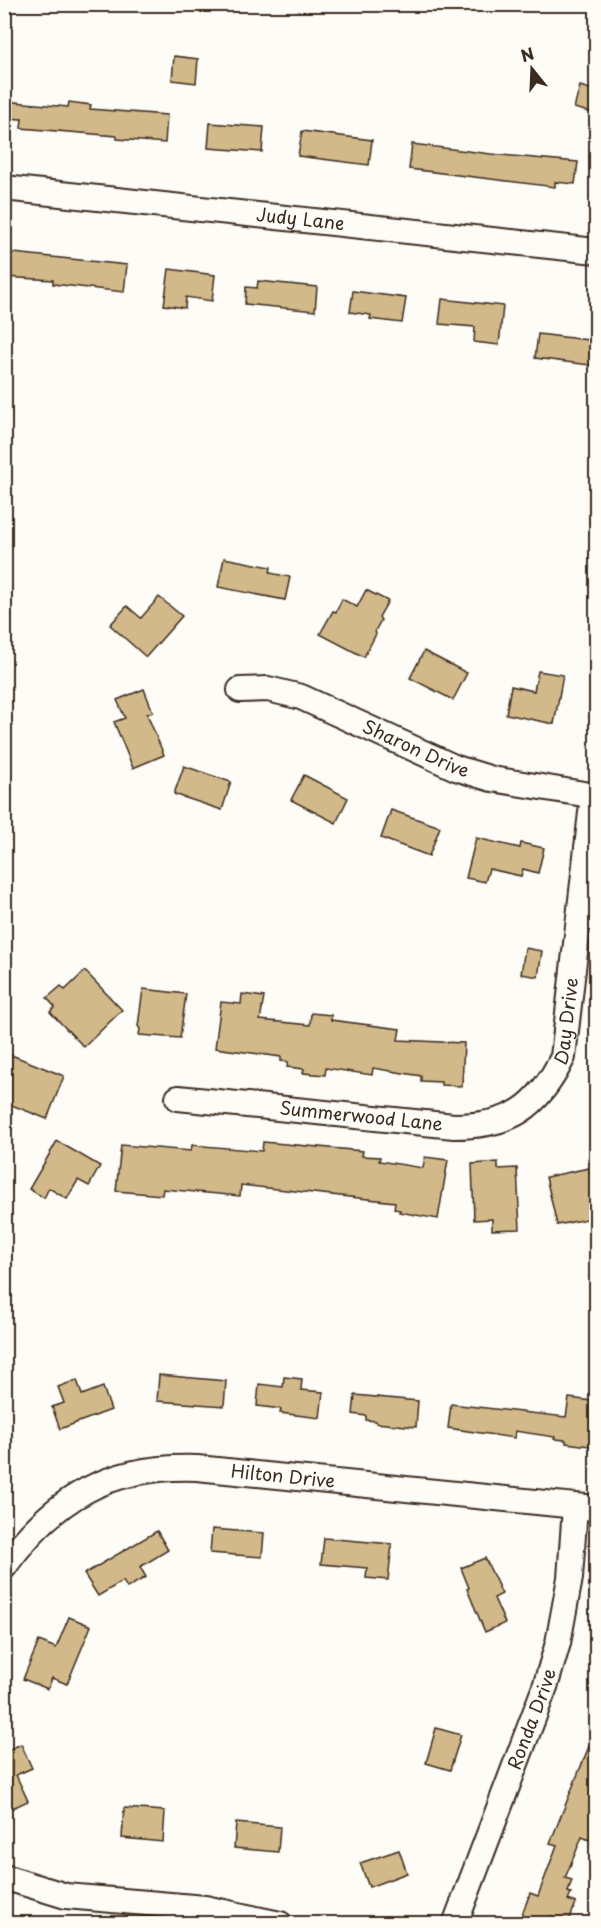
<svg xmlns="http://www.w3.org/2000/svg" width="601" height="1928" viewBox="0 0 601 1928" font-family="'Playpen Sans',sans-serif">
<style>
.building{fill:#d1b989;stroke:#3b2a1e;stroke-width:1.5}
.lines{fill:none;stroke-linecap:round;stroke-linejoin:round}
.minor-casing{stroke:#3b2a1e;stroke-width:28}
.minor{stroke:#fdfcf7;stroke-width:24}
.labels{text-anchor:middle;stroke-width:6;stroke-linejoin:round;paint-order:stroke}
.street-label{font-size:18px;fill:#3b2a1e;stroke:#fdfcf7}
</style>
<rect width="100%" height="100%" fill="#fdfcf7"/>
<filter id="ink" filterUnits="userSpaceOnUse"><feTurbulence type="fractalNoise" baseFrequency=".0167" numOctaves="2"/><feDisplacementMap in="SourceGraphic" scale="12" xChannelSelector="R" yChannelSelector="G"/><feConvolveMatrix kernelMatrix="1 2 1 2 8 2 1 2 1" color-interpolation-filters="sRGB"/></filter>
<g filter="url(#ink)">
<g class="building">
<polygon points="174,56 198,59 196,83 172,80"/>
<polygon points="580,86 597,91 597,114 574,108"/>
<polygon points="4,101 68,107 69,102 91,105 90,109 167,115 165,143 117,139 117,136 21,128 22,119 4,118"/>
<polygon points="210,123 264,127 262,152 208,148"/>
<polygon points="302,131 372,140 369,165 298,156"/>
<polygon points="412,144 491,154 578,162 575,184 555,182 555,187 409,169"/>
<polygon points="4,252 127,265 124,292 53,284 53,280 4,277"/>
<polygon points="169,269 215,275 212,301 186,297 185,308 164,305"/>
<polygon points="258,281 317,287 315,311 245,304 246,287 257,288"/>
<polygon points="353,291 406,298 402,323 370,319 371,315 350,312"/>
<polygon points="442,299 503,306 499,345 474,342 475,327 439,324"/>
<polygon points="538,334 597,341 597,366 535,358"/>
<polygon points="224,558 271,567 270,573 290,577 285,600 218,587"/>
<polygon points="366,590 388,601 379,617 381,620 375,631 376,634 364,657 320,634 333,611 336,612 342,599 357,607"/>
<polygon points="159,597 182,616 146,657 110,625 127,606 141,618"/>
<polygon points="424,651 467,673 453,700 410,678"/>
<polygon points="538,671 563,675 554,724 506,714 511,686 534,691"/>
<polygon points="144,689 153,712 147,714 164,755 133,768 114,722 125,718 117,700"/>
<polygon points="184,766 231,782 222,810 174,794"/>
<polygon points="304,775 348,798 336,823 291,800"/>
<polygon points="391,810 440,827 429,856 381,838"/>
<polygon points="476,838 520,848 521,843 544,848 538,873 523,869 521,876 489,869 485,882 466,878"/>
<polygon points="525,948 542,951 538,977 521,974"/>
<polygon points="85,971 122,1010 84,1047 50,1012 55,1007 47,998 61,986 65,990"/>
<polygon points="143,989 186,994 180,1038 139,1035 140,1029 138,1026"/>
<polygon points="242,994 264,997 260,1020 310,1025 311,1013 331,1015 331,1020 400,1029 398,1040 464,1043 462,1086 441,1085 441,1082 421,1081 421,1076 373,1068 372,1075 326,1068 325,1075 303,1073 304,1069 287,1067 288,1062 281,1061 281,1057 215,1048 221,1002 241,1004"/>
<polygon points="4,1052 64,1076 47,1119 4,1102"/>
<polygon points="57,1141 100,1166 89,1186 78,1180 67,1199 49,1188 44,1198 29,1189"/>
<polygon points="263,1142 363,1151 362,1156 380,1157 379,1161 423,1168 425,1157 448,1160 438,1219 399,1212 400,1210 394,1209 395,1202 241,1185 240,1196 163,1189 162,1195 116,1191 121,1145 191,1151 192,1145 262,1151"/>
<polygon points="498,1162 498,1169 517,1168 520,1229 492,1230 492,1219 474,1220 472,1164"/>
<polygon points="589,1168 597,1202 597,1217 557,1225 546,1177"/>
<polygon points="159,1375 226,1381 224,1406 157,1401"/>
<polygon points="284,1377 302,1379 301,1390 323,1392 320,1418 280,1413 281,1409 257,1406 259,1384 283,1387"/>
<polygon points="77,1380 82,1395 103,1387 111,1410 60,1429 52,1407 64,1403 58,1387"/>
<polygon points="355,1395 418,1401 416,1427 376,1423 376,1421 366,1420 366,1416 353,1414"/>
<polygon points="569,1398 592,1401 591,1411 597,1412 597,1447 566,1443 566,1440 554,1439 555,1437 515,1431 514,1438 448,1428 451,1404 566,1417"/>
<polygon points="212,1529 264,1533 262,1557 210,1553"/>
<polygon points="157,1531 168,1550 140,1567 146,1577 127,1588 123,1581 98,1596 84,1574"/>
<polygon points="324,1538 392,1544 388,1580 366,1578 367,1568 321,1564"/>
<polygon points="485,1558 502,1594 494,1598 505,1623 485,1632 467,1589 469,1588 461,1568"/>
<polygon points="69,1617 91,1626 67,1684 52,1678 48,1689 23,1679 39,1641 56,1648"/>
<polygon points="436,1728 461,1735 450,1770 426,1763"/>
<polygon points="596,1729 597,1843 582,1837 565,1878 572,1880 568,1892 571,1893 568,1900 576,1903 568,1923 551,1916 548,1923 519,1923 530,1893 538,1896 557,1845 550,1843"/>
<polygon points="21,1744 32,1768 16,1775 28,1801 4,1812 4,1748 6,1751"/>
<polygon points="124,1808 165,1811 163,1842 122,1838"/>
<polygon points="236,1823 280,1827 278,1852 234,1848"/>
<polygon points="399,1850 407,1873 369,1887 360,1863"/>
</g>
<g class="lines">
<defs>
<g id="minor">
<path id="s1" d="M4,188L596,251"/>
<path id="s2" d="M240,690L268,689L301,697L456,768L492,779L596,796"/>
<path id="s3" d="M178,1098L454,1126C511,1126 538,1108 563,1057L593,795"/>
<path id="s4" d="M4,1567C54,1497 110,1465 197,1468L596,1508"/>
<polyline points="4,1877 66,1896 205,1908 280,1924"/>
<path id="s5" d="M455,1924L546,1684L558,1643L570,1578L575,1507"/>
</g>
</defs>
<use href="#minor" class="minor-casing"/>
<use href="#minor" class="minor"/>
</g>
</g>
<g class="labels">
<g class="street-label">
<text dy="6" stroke="none"><textPath href="#s1" startOffset="298">Judy Lane</textPath></text>
<text dy="6" stroke="none"><textPath href="#s2" startOffset="188">Sharon Drive</textPath></text>
<text dy="6" stroke="none"><textPath href="#s3" startOffset="452">Day Drive</textPath></text>
<text dy="6" stroke="none"><textPath href="#s3" startOffset="184">Summerwood Lane</textPath></text>
<text dy="6" stroke="none"><textPath href="#s4" startOffset="314">Hilton Drive</textPath></text>
<text dy="6" stroke="none"><textPath href="#s5" startOffset="219">Ronda Drive</textPath></text>
</g>
</g>
<rect width="601" height="1928" fill="none" stroke="#fdfcf7" stroke-width="24"/>
<rect x="12" y="12" width="577" height="1904" fill="none" stroke="#3b2a1e" stroke-width="2" filter="url(#ink)"/>
<g transform="translate(532 69) rotate(342)" stroke="#fdfcf7" stroke-width="4.5" paint-order="stroke">
<path d="M0-4.5L10 22L0 15L-10 22Z" fill="#3b2a1e"/>
<text y="-9" font-size="16" font-weight="bold" text-anchor="middle" fill="#3b2a1e">N</text>
</g>
</svg>
